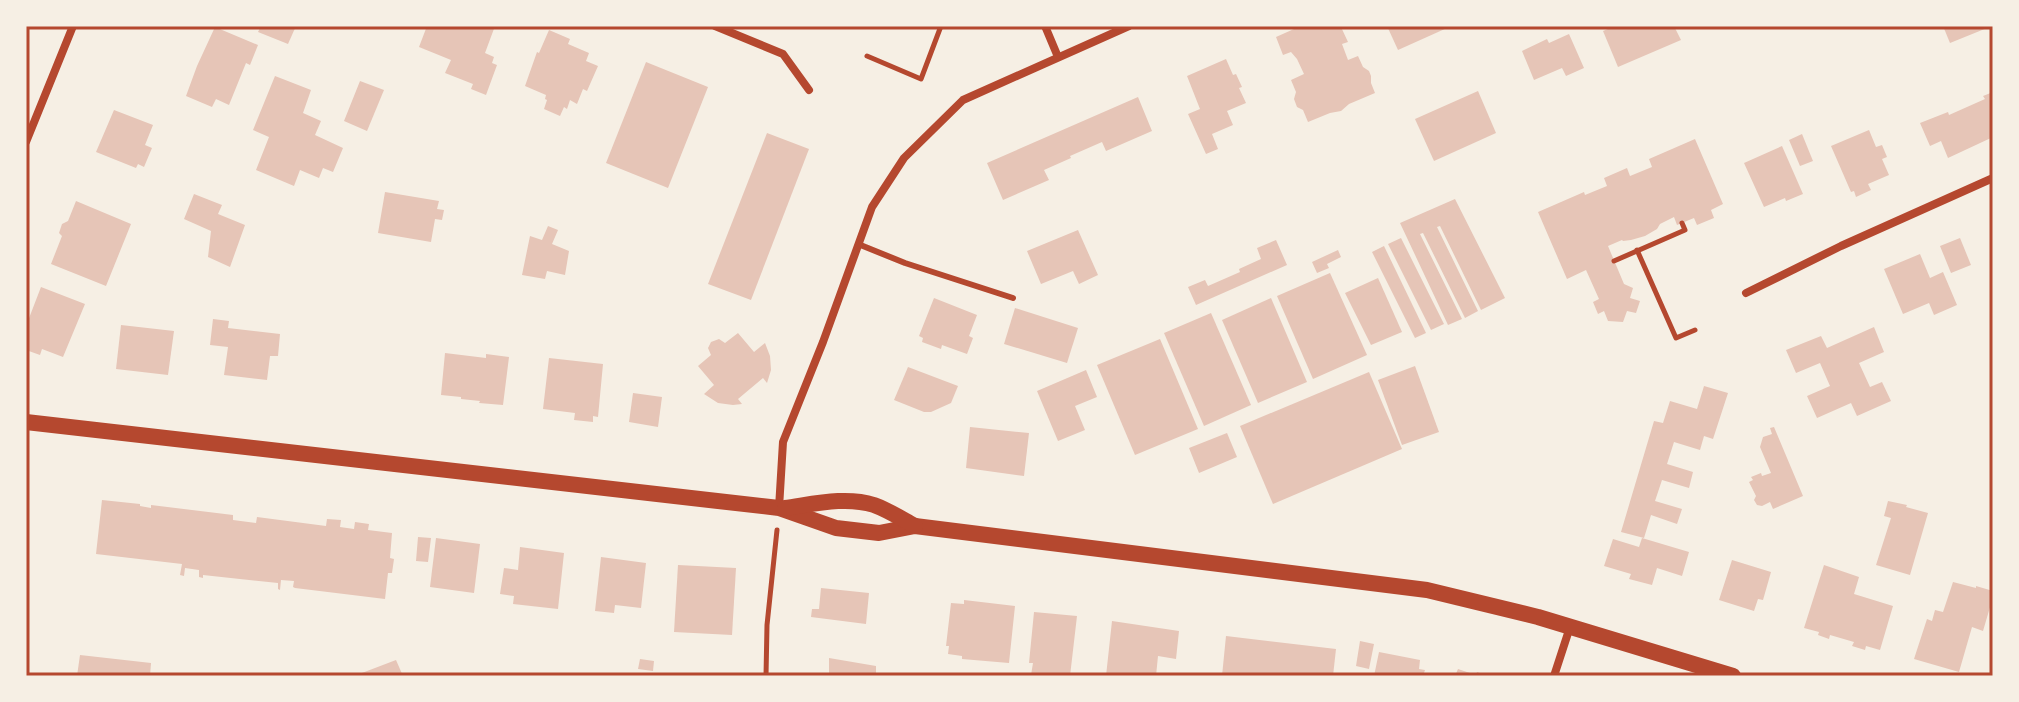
<svg xmlns="http://www.w3.org/2000/svg" width="2019" height="702" viewBox="0 0 2019 702" font-family="'Space Grotesk',sans-serif">
<style>
.building{fill:#e6c5b7}
.lines{fill:none;stroke-linecap:round;stroke-linejoin:round}
.path{stroke:#b5482f;stroke-width:5}
.service{stroke:#b5482f;stroke-width:6}
.minor{stroke:#b5482f;stroke-width:8}
.secondary{stroke:#b5482f;stroke-width:16}
.neatline{fill:none;stroke:#b5482f;stroke-width:3}
</style>
<rect width="100%" height="100%" fill="#f6efe4"/>
<g class="building">
<polygon points="261,26 296,26 288,44 258,32"/>
<polygon points="427,26 495,26 485,53 494,57 492,63 497,65 486,95 471,89 473,84 445,73 451,60 419,47"/>
<polygon points="1296,26 1334,26 1335,29 1341,27 1348,42 1342,44 1348,60 1358,56 1363,67 1369,71 1371,76 1371,83 1375,93 1349,104 1341,111 1330,113 1308,122 1303,110 1297,107 1294,99 1296,92 1291,80 1304,74 1297,59 1291,52 1283,55 1276,37 1294,29"/>
<polygon points="1387,26 1446,26 1447,28 1398,50"/>
<polygon points="1615,26 1674,26 1681,40 1618,67 1603,31"/>
<polygon points="1943,26 1992,26 1950,43"/>
<polygon points="215,27 258,45 250,65 246,63 229,105 216,99 212,107 186,96 197,66"/>
<polygon points="549,30 570,39 568,44 589,53 586,61 598,66 587,91 583,89 577,104 570,100 567,109 564,107 560,116 544,109 547,100 545,99 546,95 525,86 537,52 539,53"/>
<polygon points="1569,34 1584,68 1566,76 1562,68 1534,80 1522,51 1547,39 1549,43"/>
<polygon points="1226,59 1233,75 1236,74 1242,87 1239,88 1246,103 1227,111 1233,125 1212,134 1218,149 1206,154 1188,114 1200,109 1187,76"/>
<polygon points="646,62 708,87 668,188 606,163"/>
<polygon points="275,76 311,90 303,113 321,121 315,135 343,148 333,172 323,168 319,178 300,170 294,186 256,170 269,137 253,130"/>
<polygon points="360,81 384,90 367,131 344,121"/>
<polygon points="1478,91 1496,133 1434,161 1415,119"/>
<polygon points="1993,92 1993,137 1948,158 1941,141 1930,146 1920,123 1948,112 1949,115 1985,99 1983,96"/>
<polygon points="1138,97 1152,131 1106,151 1102,142 1070,156 1071,158 1044,170 1049,180 1003,200 987,163"/>
<polygon points="114,110 153,125 145,145 152,148 144,167 138,164 136,168 96,152"/>
<polygon points="1869,130 1876,147 1882,145 1887,157 1882,159 1889,175 1868,184 1871,190 1856,197 1854,191 1851,192 1831,146"/>
<polygon points="767,133 809,149 751,300 708,284"/>
<polygon points="1802,134 1813,161 1800,166 1789,140"/>
<polygon points="1695,139 1723,204 1711,210 1714,218 1697,225 1694,218 1677,225 1674,217 1660,224 1657,229 1645,236 1631,240 1623,241 1622,240 1608,246 1624,284 1633,288 1630,298 1640,301 1636,313 1627,311 1623,322 1608,321 1604,311 1598,314 1593,302 1599,299 1586,270 1567,279 1538,212 1584,192 1585,195 1607,186 1604,178 1627,168 1630,176 1652,167 1649,159"/>
<polygon points="1782,146 1803,194 1786,201 1785,198 1764,207 1744,163"/>
<polygon points="385,192 439,201 437,209 444,210 442,220 435,219 431,242 378,233"/>
<polygon points="194,194 222,205 218,214 245,225 230,267 208,257 211,231 184,219"/>
<polygon points="1455,199 1505,298 1481,310 1440,226 1437,227 1478,311 1465,318 1423,233 1420,234 1462,319 1448,325 1400,223"/>
<polygon points="76,201 131,224 106,286 51,264 62,236 59,233 62,224 68,221"/>
<polygon points="548,226 558,230 552,244 569,251 565,275 547,271 545,279 522,275 530,236 542,240"/>
<polygon points="1078,230 1098,275 1079,284 1073,271 1041,284 1027,251"/>
<polygon points="1401,238 1444,324 1431,330 1388,244"/>
<polygon points="1960,238 1971,265 1951,273 1940,246"/>
<polygon points="1276,240 1287,265 1196,305 1188,287 1205,280 1208,286 1240,272 1239,269 1261,259 1257,248"/>
<polygon points="1384,246 1426,333 1415,338 1372,252"/>
<polygon points="1338,250 1341,257 1327,264 1329,268 1317,273 1312,262"/>
<polygon points="1920,254 1930,278 1943,272 1957,305 1934,315 1929,303 1903,314 1884,269"/>
<polygon points="1330,273 1367,355 1313,379 1277,296"/>
<polygon points="1378,278 1402,332 1371,345 1345,293"/>
<polygon points="41,287 85,304 63,357 42,349 40,355 26,350 26,326"/>
<polygon points="934,298 977,315 969,336 973,338 967,354 942,345 941,349 922,342 923,338 919,336"/>
<polygon points="1271,298 1307,382 1258,403 1222,320"/>
<polygon points="1015,308 1078,328 1067,363 1004,344"/>
<polygon points="1211,313 1251,405 1204,426 1164,333"/>
<polygon points="213,319 229,321 228,328 280,334 278,356 270,356 267,380 224,375 228,347 210,345"/>
<polygon points="121,325 174,331 168,375 116,369"/>
<polygon points="1874,327 1884,352 1859,363 1870,387 1882,382 1891,401 1857,416 1851,403 1817,418 1807,396 1830,386 1820,363 1796,373 1786,350 1821,336 1827,348"/>
<polygon points="738,333 754,352 765,343 770,356 771,370 767,383 763,378 738,399 742,404 733,405 718,403 704,394 714,385 698,366 711,355 708,348 711,342 719,339 725,343"/>
<polygon points="1160,339 1198,429 1135,455 1097,365"/>
<polygon points="445,353 486,358 486,354 509,357 503,405 479,403 480,401 461,399 461,397 441,395"/>
<polygon points="549,358 603,364 598,417 593,416 593,422 574,420 575,413 543,409"/>
<polygon points="1415,366 1439,432 1402,445 1378,380"/>
<polygon points="908,367 958,386 951,403 931,412 924,412 894,400"/>
<polygon points="1086,370 1097,397 1075,406 1085,430 1058,441 1037,391"/>
<polygon points="1369,372 1402,449 1273,504 1240,426"/>
<polygon points="1704,386 1728,393 1713,439 1704,436 1700,450 1674,442 1667,464 1693,472 1689,488 1662,480 1655,501 1682,509 1677,524 1651,515 1644,538 1621,532 1654,421 1663,423 1670,401 1697,409"/>
<polygon points="633,393 662,397 658,427 629,422"/>
<polygon points="970,427 1029,433 1024,476 966,468"/>
<polygon points="1774,427 1803,496 1773,509 1770,502 1762,506 1757,505 1754,500 1756,496 1749,482 1753,480 1751,477 1761,473 1762,476 1771,473 1760,447 1763,437 1772,434 1770,428"/>
<polygon points="1227,433 1237,457 1199,473 1189,448"/>
<polygon points="102,500 140,504 140,506 151,508 151,505 233,515 233,520 256,523 257,517 326,526 327,519 341,520 340,527 354,529 355,522 369,524 368,530 392,533 390,558 394,559 392,573 388,573 385,599 295,588 293,587 294,581 281,580 280,590 278,589 278,583 203,575 203,578 199,577 199,570 185,568 184,576 180,575 182,564 96,554"/>
<polygon points="1888,501 1907,505 1906,507 1928,513 1910,575 1876,565 1891,518 1884,516"/>
<polygon points="418,537 431,538 428,562 416,561"/>
<polygon points="436,538 480,544 474,593 430,587"/>
<polygon points="1642,538 1689,552 1682,576 1657,568 1652,585 1629,579 1631,574 1604,566 1613,539 1639,547"/>
<polygon points="520,547 564,553 558,609 513,604 514,596 500,594 504,568 518,570"/>
<polygon points="601,557 646,563 641,608 615,605 614,613 595,611"/>
<polygon points="1732,560 1771,572 1763,600 1758,599 1754,611 1719,600"/>
<polygon points="678,565 736,568 732,635 674,632"/>
<polygon points="1824,565 1859,577 1854,594 1893,606 1880,650 1866,646 1865,650 1852,646 1854,642 1830,635 1829,639 1818,635 1819,632 1804,628"/>
<polygon points="1953,582 1976,588 1976,586 1993,591 1993,597 1983,631 1972,627 1959,672 1914,659 1927,619 1932,621 1935,610 1943,612"/>
<polygon points="821,588 869,593 866,624 811,617 812,609 819,609"/>
<polygon points="964,600 1015,606 1009,663 962,659 962,656 948,654 949,646 946,646 951,603 964,604"/>
<polygon points="1034,612 1077,616 1070,676 1031,675 1033,663 1029,663"/>
<polygon points="1112,621 1179,631 1176,659 1158,656 1156,676 1106,676"/>
<polygon points="1226,636 1336,649 1333,676 1222,676"/>
<polygon points="1360,641 1374,644 1369,669 1356,666"/>
<polygon points="1379,652 1420,660 1419,669 1425,670 1423,676 1374,676"/>
<polygon points="80,655 151,663 150,676 77,676"/>
<polygon points="829,658 876,666 876,676 829,676"/>
<polygon points="640,659 654,661 653,671 638,669"/>
<polygon points="396,660 403,676 354,676"/>
<polygon points="1458,669 1476,675 1477,672 1488,676 1455,676"/>
</g>
<g class="lines">
<g class="path">
<polyline points="867,56 921,79 941,26"/>
<polyline points="1637,250 1676,338 1695,330"/>
<polyline points="1614,261 1685,230 1682,223"/>
<polyline points="766,676 767,625 777,530"/>
</g>
<polyline class="service" points="858,244 905,263 1013,298"/>
<g class="minor">
<polyline points="715,26 783,54 809,90"/>
<polyline points="1045,26 1058,57"/>
<polyline points="26,142 73,26"/>
<polyline points="1746,293 1841,246 1993,178"/>
<polyline points="779,508 783,442 823,342 872,207 904,158 963,100 1129,26"/>
<polyline points="1554,676 1570,627"/>
</g>
<g class="secondary">
<polyline points="26,422 779,508 836,528 879,533 915,526 1427,590 1538,617 1733,676"/>
<path d="M785,508C814,504 846,496 874,505C888,510 902,519 915,526"/>
</g>
</g>
<rect width="2019" height="702" fill="none" stroke="#f6efe4" stroke-width="56"/>
<rect x="28" y="28" width="1963" height="646" class="neatline"/>
</svg>
